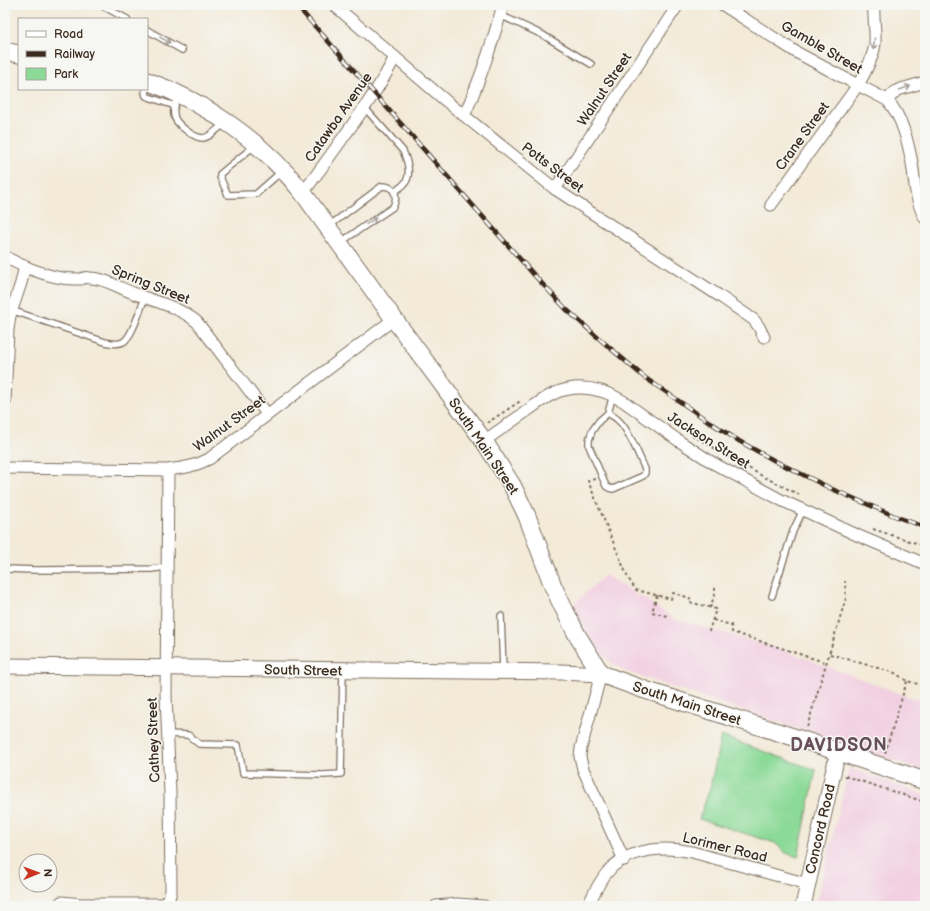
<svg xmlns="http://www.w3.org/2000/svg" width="930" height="911" viewBox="0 0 930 911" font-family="'Balsamiq Sans',sans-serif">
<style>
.built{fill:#f2cfe1}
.green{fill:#8cda98;stroke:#64825b}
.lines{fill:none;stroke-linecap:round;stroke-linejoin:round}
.lane-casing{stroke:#7b6d5f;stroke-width:8}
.street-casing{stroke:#7b6d5f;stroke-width:13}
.secondary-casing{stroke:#7b6d5f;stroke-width:17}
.primary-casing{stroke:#7b6d5f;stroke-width:19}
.path{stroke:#7b6d5f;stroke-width:2;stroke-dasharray:3 3;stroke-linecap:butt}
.lane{stroke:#fff;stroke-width:5.5}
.street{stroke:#fff;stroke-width:11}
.secondary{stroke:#fff;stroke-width:15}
.primary{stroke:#fff;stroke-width:17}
.rail-casing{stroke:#3b2a1e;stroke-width:4.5}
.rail{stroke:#f6f6f2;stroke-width:3;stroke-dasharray:9;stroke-linecap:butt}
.oneway{stroke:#a79f9a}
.labels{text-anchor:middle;stroke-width:3;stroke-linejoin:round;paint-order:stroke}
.street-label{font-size:14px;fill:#3b2a1e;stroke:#f6f6f2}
.district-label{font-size:18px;font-weight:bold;letter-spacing:1px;fill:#67505c;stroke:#f6f6f2}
</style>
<rect width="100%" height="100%" fill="#f6f6f2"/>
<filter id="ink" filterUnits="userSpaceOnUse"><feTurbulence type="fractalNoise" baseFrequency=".025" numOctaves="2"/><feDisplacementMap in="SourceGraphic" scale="8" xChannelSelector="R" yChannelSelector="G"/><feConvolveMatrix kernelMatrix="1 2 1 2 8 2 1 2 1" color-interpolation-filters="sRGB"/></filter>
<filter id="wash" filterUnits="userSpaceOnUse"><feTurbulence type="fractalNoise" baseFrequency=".012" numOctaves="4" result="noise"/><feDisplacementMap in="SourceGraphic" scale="16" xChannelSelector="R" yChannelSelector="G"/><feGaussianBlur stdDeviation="0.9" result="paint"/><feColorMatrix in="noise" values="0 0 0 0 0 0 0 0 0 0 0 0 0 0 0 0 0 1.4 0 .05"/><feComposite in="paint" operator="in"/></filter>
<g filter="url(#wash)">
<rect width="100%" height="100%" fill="#f3ead8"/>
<g class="built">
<polygon points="605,575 649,602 674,619 759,643 791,653 925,703 925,771 627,672 613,664 601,653 586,631 570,608"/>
<polygon points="849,768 925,795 925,906 816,906"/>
</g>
<polygon class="green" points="721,736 816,770 798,857 786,853 775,843 699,819 710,788"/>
</g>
<g filter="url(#ink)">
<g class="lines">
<defs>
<g id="lane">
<polyline points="101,5 127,19"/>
<polyline points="500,15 543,35 591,64"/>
<polyline points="147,30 182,50"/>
<polyline points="146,89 145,93 146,96 175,106"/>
<path d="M177,96C175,102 173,109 174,115C175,124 194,138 203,138C211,137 218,128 224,124"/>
<path d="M364,107L403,151C407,160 412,174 405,183C402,187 398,189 394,192"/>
<polyline points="254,146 220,174 220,177 228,195 256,194 282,171"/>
<path d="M329,226L382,186C396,186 398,197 393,207L341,242"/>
<path d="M5,308L105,342C111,343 118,345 123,342C132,338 141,307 145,297"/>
<path d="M608,413C612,416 616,417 619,421C629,430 639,456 645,469V473L643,476L613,489L609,488L606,486L589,446V440L592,431L599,421L608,413L613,395"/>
<polyline points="5,569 36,570 151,569 167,567"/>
<polyline points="772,596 793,531 803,510"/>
<polyline points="501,616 503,670"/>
<polyline points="168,734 188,735 199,744 238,745 243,773 323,775 341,774 343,670"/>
<polyline points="52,906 61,902"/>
</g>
<g id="street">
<polyline points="334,5 446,101 555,189 721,297 754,320 759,327 764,337"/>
<path d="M723,5L796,52L831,71L887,100C902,116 908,142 912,163C915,183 915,200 925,218"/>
<polyline points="887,100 896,91 901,89 925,82"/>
<path d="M464,115C469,106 472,97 476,87C487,60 495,33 503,5"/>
<polyline points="555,189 678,5"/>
<path d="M303,193C317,174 331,155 345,135C363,110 381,85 395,57"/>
<path d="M771,205L858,85C865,73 873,58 875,44C876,31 873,18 874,5"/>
<path d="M5,256C17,265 47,276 62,278C68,279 75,279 81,279C83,278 87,277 90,278C105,278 119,288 133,293C155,302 178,306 197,322L267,414"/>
<polyline points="5,402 8,329 10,316 21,283 25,266"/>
<path d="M484,441C497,432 511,422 524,413C534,406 544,398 555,393C579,383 601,388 623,401L679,441L713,463L783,501L803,510L859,536L925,564"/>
<path d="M5,468L168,470C183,468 196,466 209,459L394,319"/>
<polyline points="601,674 581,748 580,757 583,769 624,860"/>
<path d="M61,902L82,904H164C169,900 170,897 171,890L170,793L166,695L168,470"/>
<polyline points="436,906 457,904 484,906"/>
<path d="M588,906C594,892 601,878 612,867C633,848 666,846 692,852L808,884"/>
</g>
<g id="secondary">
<polyline points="5,666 561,672 601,674"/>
<polyline points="803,906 838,751"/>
</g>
<g id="primary">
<polyline points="5,51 19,54"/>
<path d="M147,81C206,102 264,143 303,193L394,319L484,441L512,485L527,516L553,586L562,605L577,635L590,656L601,674L645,690L803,740L925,781"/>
</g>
</defs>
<use href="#lane" class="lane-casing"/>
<use href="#street" class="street-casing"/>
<use href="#secondary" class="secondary-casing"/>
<use href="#primary" class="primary-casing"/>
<g class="path">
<polyline points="487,423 522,400"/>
<polyline points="692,435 764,477 802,496"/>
<polyline points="595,479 588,481 628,578 636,590 671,599 673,593 690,598 689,602 716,609 709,631"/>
<polyline points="873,529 925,546"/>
<polyline points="657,595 652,612 667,616"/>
<polyline points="710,608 715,594 715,586"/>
<polyline points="713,620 731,625 732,632 827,663"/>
<polyline points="830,654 895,673 907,681 925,686"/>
<polyline points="807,727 846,598 845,581"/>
<polyline points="885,753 907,681"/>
<polyline points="845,776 925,802"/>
</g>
<use href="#lane" class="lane"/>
<use href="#street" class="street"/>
<use href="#secondary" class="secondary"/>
<use href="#primary" class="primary"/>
<defs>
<polyline id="rail" points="296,5 374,93 535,276 566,309 595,335 644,377 708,421 739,441 777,462 832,489 897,517 925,527"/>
</defs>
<use href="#rail" class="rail-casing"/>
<use href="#rail" class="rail"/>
</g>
<defs><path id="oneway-shaft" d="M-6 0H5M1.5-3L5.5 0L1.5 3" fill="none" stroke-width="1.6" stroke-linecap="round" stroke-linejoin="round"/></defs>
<g class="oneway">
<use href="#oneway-shaft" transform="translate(165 40) rotate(29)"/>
<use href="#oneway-shaft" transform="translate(874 44) rotate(96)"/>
<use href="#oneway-shaft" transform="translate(905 88) rotate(-20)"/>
<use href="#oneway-shaft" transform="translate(371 221) rotate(-34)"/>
</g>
</g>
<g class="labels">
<g class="street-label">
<text transform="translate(822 47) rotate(30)" y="5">Gamble Street</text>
<text transform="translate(604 89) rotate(-56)" y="5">Walnut Street</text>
<text transform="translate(338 117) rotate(-55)" y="5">Catawba Avenue</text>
<text transform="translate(802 136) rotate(-54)" y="5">Crane Street</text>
<text transform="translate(553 167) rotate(37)" y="5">Potts Street</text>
<text transform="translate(151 284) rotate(22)" y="5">Spring Street</text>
<text transform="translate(229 423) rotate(-36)" y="5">Walnut Street</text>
<text transform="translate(709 440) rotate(32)" y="5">Jackson Street</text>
<text transform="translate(484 446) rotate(56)" y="5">South Main Street</text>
<text transform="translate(303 670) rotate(1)" y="5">South Street</text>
<text transform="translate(687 703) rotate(18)" y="5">South Main Street</text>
<text transform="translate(153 740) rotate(-92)" y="5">Cathey Street</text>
<text transform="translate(820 829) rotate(-77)" y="5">Concord Road</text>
<text transform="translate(725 847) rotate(14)" y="5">Lorimer Road</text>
</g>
<g class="district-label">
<text x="839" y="751">DAVIDSON</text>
</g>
</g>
<rect width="930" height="911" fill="none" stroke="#f6f6f2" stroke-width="20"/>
<rect x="18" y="18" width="130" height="72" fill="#f6f6f2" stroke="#aba49d"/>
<rect x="26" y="31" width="20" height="6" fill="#ffffff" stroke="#aba49d"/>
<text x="54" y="38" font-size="12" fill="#3b2a1e">Road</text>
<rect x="26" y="51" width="20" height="6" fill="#3b2a1e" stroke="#aba49d"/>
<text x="54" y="58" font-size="12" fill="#3b2a1e">Railway</text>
<rect x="26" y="68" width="20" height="12" fill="#8cda98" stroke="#aba49d"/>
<text x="54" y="78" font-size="12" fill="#3b2a1e">Park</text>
<g transform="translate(38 873) rotate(89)"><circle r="19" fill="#f6f6f2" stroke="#aba49d"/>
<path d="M0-3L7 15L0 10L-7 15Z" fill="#c8321e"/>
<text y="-6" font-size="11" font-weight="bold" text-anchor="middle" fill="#3b2a1e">N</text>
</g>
</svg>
